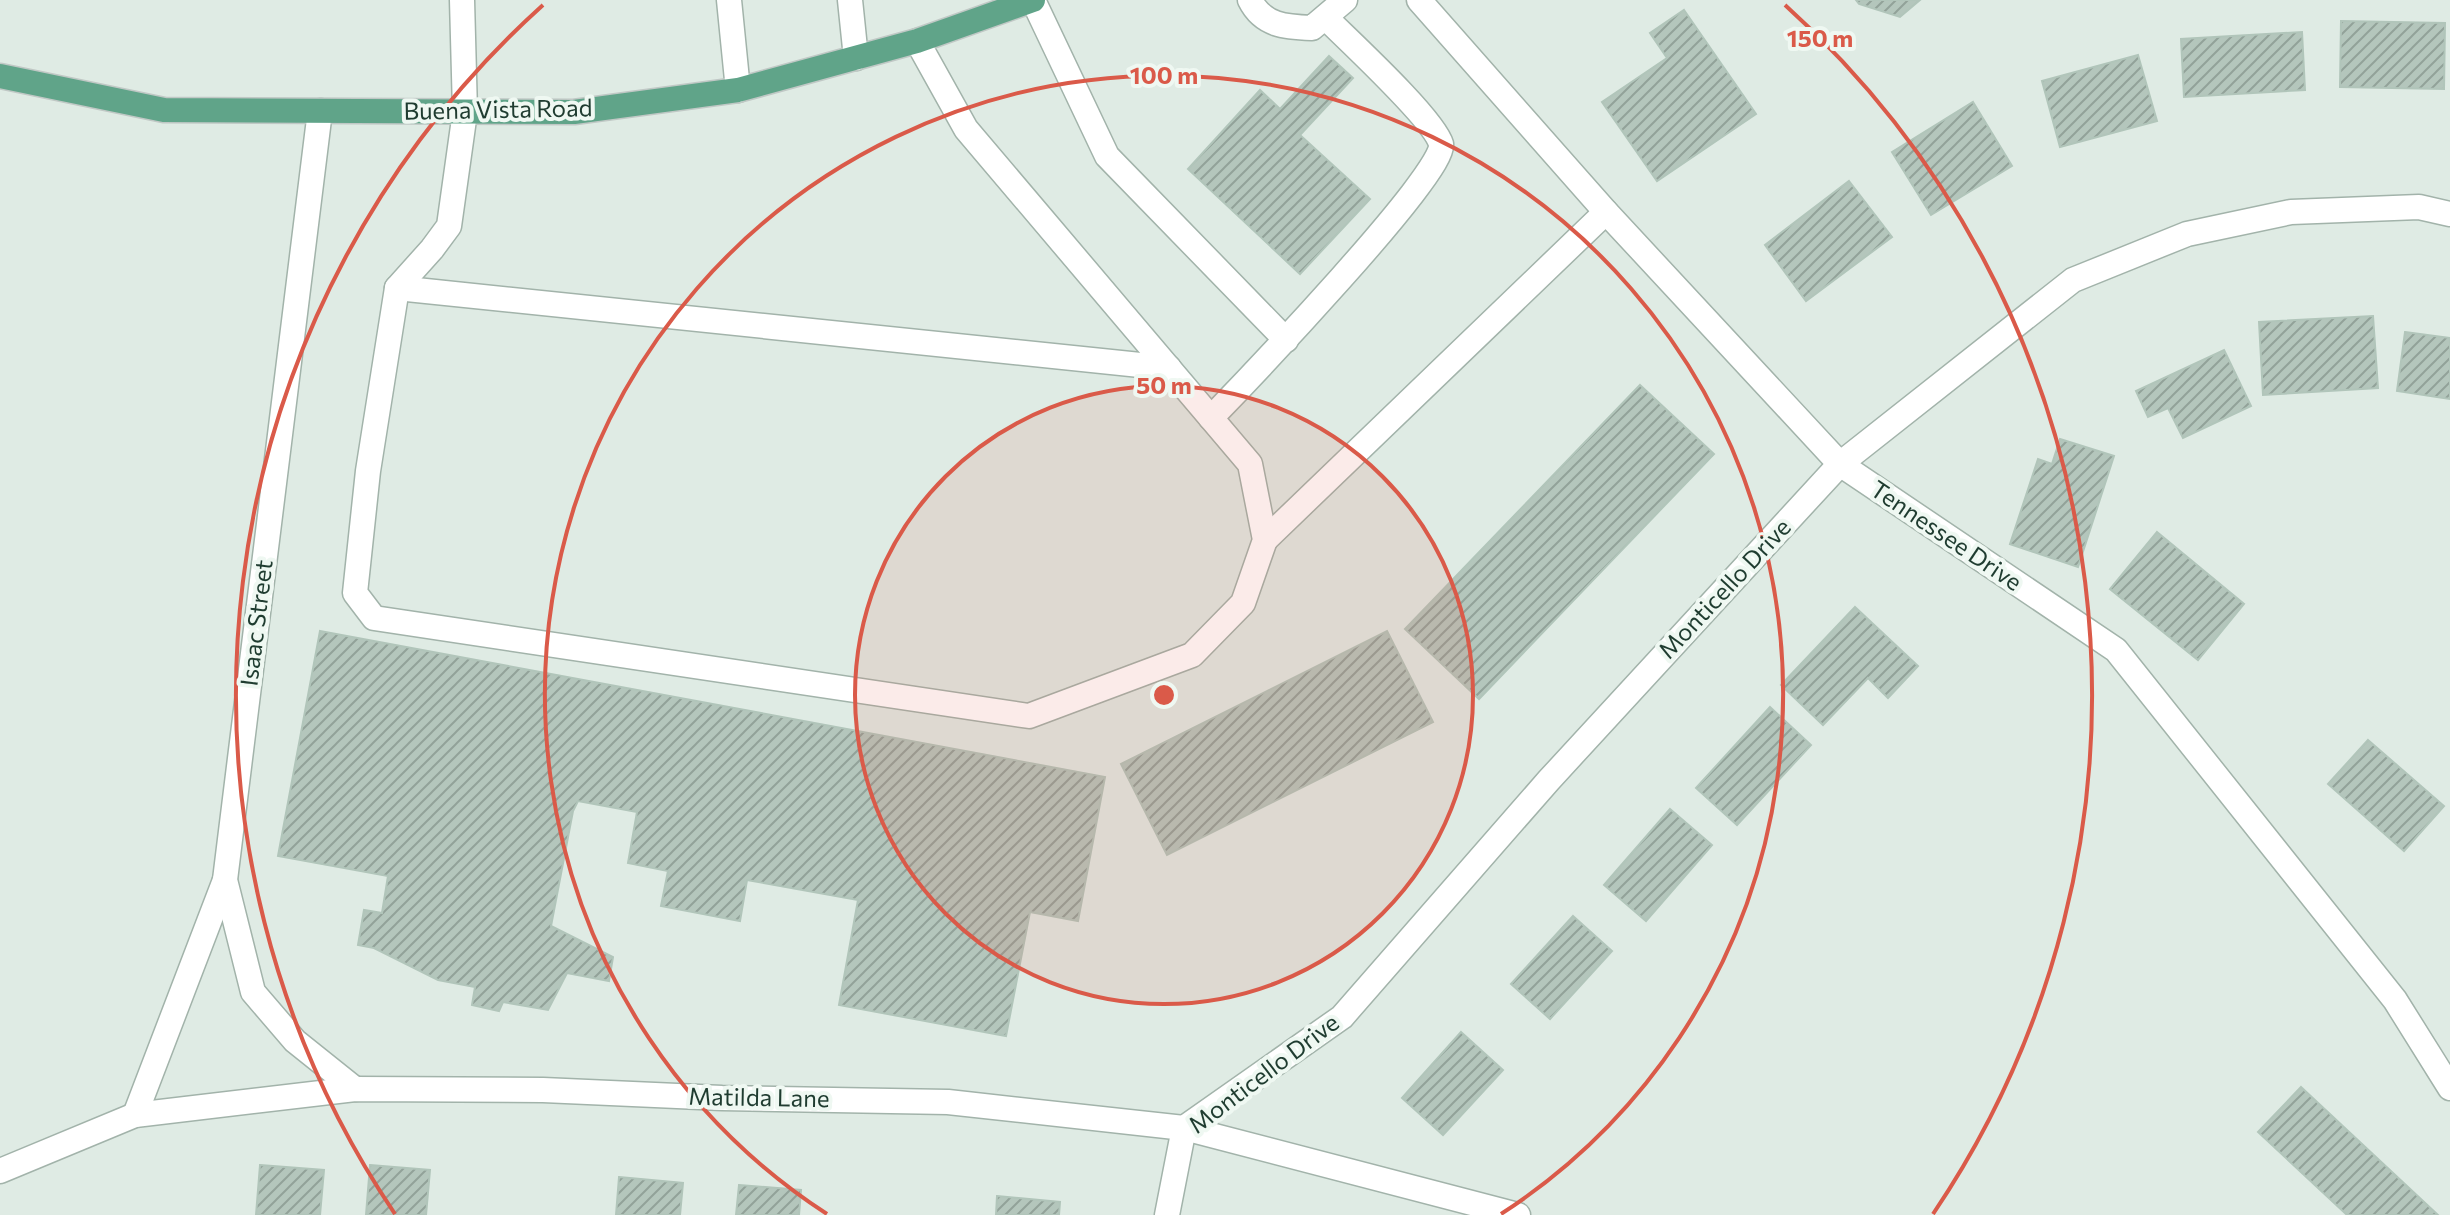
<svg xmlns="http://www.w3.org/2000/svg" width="2450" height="1215" viewBox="0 0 2450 1215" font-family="Commissioner,sans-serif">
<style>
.building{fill:url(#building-hatch);stroke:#b1c5ba;stroke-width:2}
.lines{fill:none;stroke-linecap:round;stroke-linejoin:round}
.minor-casing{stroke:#a2b3aa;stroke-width:27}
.major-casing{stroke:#c0c8c5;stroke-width:27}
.minor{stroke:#fff;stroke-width:24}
.major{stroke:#60a489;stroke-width:24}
.ring{fill:none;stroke:#da5a49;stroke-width:4}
.labels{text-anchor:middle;stroke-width:8;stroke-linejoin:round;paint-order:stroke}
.street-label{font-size:24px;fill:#1f3c30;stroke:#eff8f2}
.centre{fill:#da5a49;stroke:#eff8f2;stroke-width:4}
.ring-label{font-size:24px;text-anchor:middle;font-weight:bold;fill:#da5a49;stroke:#eff8f2;stroke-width:8;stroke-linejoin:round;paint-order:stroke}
</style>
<defs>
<pattern id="building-hatch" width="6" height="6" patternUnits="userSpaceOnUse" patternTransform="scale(2)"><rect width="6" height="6" fill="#b4c6bc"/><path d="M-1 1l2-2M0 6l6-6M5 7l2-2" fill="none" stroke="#92a299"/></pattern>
</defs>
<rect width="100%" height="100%" fill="#dfebe4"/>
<g class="building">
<polygon points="1856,0 1920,0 1900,17 1859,4"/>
<polygon points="1684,10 1756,114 1657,181 1602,102 1667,58 1650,33"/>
<polygon points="2341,21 2445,23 2444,89 2340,87"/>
<polygon points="2302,32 2305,90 2184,97 2181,39"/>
<polygon points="2138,55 2157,121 2060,147 2042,81"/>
<polygon points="1329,56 1353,78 1300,135 1370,199 1300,274 1188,169 1260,90 1280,109"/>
<polygon points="1973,102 2012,166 1931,215 1892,152"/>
<polygon points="1849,181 1892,237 1806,301 1765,245"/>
<polygon points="2373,316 2378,388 2263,395 2259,322"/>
<polygon points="2405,332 2450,338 2450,399 2397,391"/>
<polygon points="2224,350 2251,406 2183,438 2168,408 2148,417 2136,391"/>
<polygon points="1640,385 1714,454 1479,699 1405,629"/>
<polygon points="2060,439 2114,456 2078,567 2010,544 2038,459 2052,464"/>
<polygon points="2157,532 2244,604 2198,660 2110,589"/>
<polygon points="1855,607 1918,666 1888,698 1868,678 1823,725 1781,685"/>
<polygon points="320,631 1105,777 1078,921 1030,912 1006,1036 839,1005 858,900 747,880 740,921 661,906 668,871 628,863 637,812 578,801 573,811 551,926 613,957 609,981 567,973 548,1010 503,1002 499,1011 472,1005 475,987 438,980 374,948 358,945 364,910 382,913 388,876 278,856"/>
<polygon points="1387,631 1433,722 1167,855 1121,764"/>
<polygon points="1770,707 1811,745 1737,825 1696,788"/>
<polygon points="2368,740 2444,806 2404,851 2328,784"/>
<polygon points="1670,809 1712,845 1646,921 1604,885"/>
<polygon points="1573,916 1612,951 1550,1019 1511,984"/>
<polygon points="1461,1032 1503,1070 1443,1135 1402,1098"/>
<polygon points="2301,1087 2438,1215 2347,1215 2258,1132"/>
<polygon points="260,1165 324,1170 320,1215 256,1215"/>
<polygon points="370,1165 430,1170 426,1215 366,1215"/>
<polygon points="619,1177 683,1183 680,1215 616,1215"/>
<polygon points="739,1185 801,1190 799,1215 736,1215"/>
<polygon points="997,1196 1060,1202 1059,1215 996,1215"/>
</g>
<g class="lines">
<defs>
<g id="minor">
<polyline points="462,0 465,112 449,226 432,249 397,288 368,471 355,593 374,618 1029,716 1192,655 1243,603 1265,540 1250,464 966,129 917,41"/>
<polyline points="729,0 738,90"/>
<polyline points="850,0 856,58"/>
<polyline points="1033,0 1107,156 1286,340"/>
<path d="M1250,0C1263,26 1286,27 1312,28L1345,0"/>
<polyline points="1419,0 1606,212 1840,464 2116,650 2395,1000 2450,1088"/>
<polyline points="320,111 225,880 253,992 295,1041 355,1089"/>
<polyline points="397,288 1169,368"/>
<path d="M1211,418C1242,386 1448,171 1441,144C1434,119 1348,40 1326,18"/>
<polyline points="1265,540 1606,212"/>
<polyline points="135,1115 225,880"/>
<polyline points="0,1171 135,1115 355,1089 543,1090 722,1098 948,1102 1184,1128 1518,1215"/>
<polyline points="1167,1215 1184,1128 1342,1017 1549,780 1840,464 2073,280 2187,234 2291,212 2419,207 2450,214"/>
</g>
<polyline id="major" points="0,76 164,110 574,112 738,90 917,41 1033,0"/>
</defs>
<use href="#minor" class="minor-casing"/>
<use href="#major" class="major-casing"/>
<use href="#minor" class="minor"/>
<use href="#major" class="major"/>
</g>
<circle cx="1164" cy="695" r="309" fill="#da5a49" fill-opacity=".12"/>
<g class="ring">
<circle cx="1164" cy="695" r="309"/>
<path d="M827 1214A619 619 0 1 1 1501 1214"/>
<path d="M395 1214A928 928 0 0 1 543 5M1785 5A928 928 0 0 1 1933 1214"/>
</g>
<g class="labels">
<g class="street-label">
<text transform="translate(498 110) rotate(-1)" y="8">Buena Vista Road</text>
<text transform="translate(1946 536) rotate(34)" y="8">Tennessee Drive</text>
<text transform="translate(1725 589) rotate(-47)" y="8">Monticello Drive</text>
<text transform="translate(257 623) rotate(-83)" y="8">Isaac Street</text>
<text transform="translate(1264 1074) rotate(-37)" y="8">Monticello Drive</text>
<text transform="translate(759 1098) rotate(1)" y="8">Matilda Lane</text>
</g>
</g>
<circle cx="1164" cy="695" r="12" class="centre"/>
<g class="ring-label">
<text x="1820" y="47">150 m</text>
<text x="1164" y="84">100 m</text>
<text x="1164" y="394">50 m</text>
</g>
</svg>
